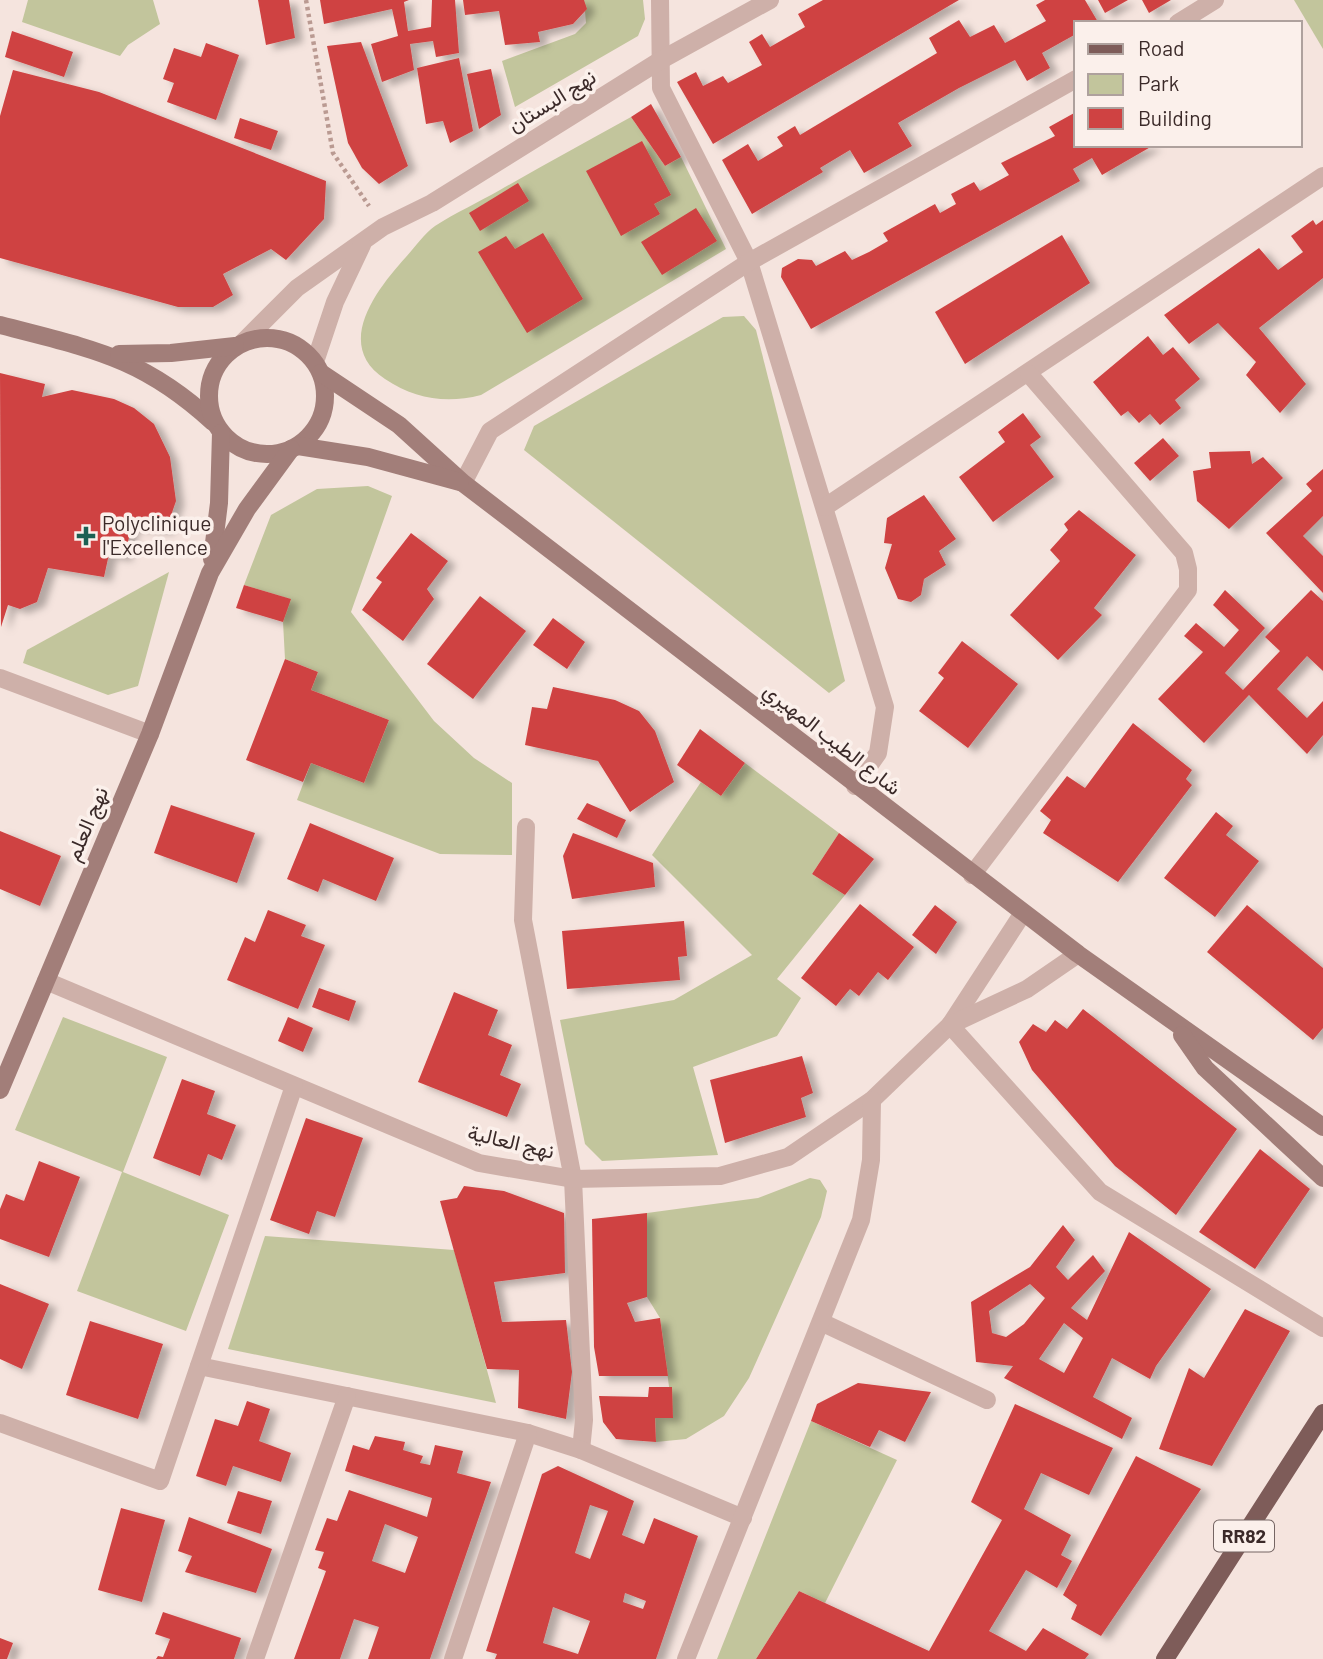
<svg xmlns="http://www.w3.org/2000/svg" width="1323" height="1659" viewBox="0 0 1323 1659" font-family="Barlow,Vazirmatn,sans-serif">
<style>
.green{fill:#c2c59c}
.building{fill:#cf4242;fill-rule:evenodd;filter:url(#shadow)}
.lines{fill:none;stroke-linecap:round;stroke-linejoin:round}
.path{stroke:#ba9a92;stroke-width:4.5;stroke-dasharray:3.5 3.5;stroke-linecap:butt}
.lane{stroke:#ceb0a9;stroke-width:18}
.street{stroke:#ceb0a9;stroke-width:18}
.secondary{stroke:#a27e79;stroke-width:18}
.primary{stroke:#7e5c59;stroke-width:18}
.poi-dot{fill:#1b6053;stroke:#fbf0eb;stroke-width:2.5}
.labels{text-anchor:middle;stroke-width:7;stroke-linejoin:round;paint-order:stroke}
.shield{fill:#fbf0eb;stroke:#756563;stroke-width:2}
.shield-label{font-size:19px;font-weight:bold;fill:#3b2a29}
.street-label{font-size:21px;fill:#3b2a29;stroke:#fbf0eb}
.poi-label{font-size:21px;fill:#3b2a29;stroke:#fbf0eb;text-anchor:start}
</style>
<defs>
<filter id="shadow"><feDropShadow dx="8" dy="4.5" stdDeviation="3.5" flood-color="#0004"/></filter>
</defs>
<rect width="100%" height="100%" fill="#f5e4de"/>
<g class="green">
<polygon points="28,0 153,0 160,24 128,45 120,56 22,22"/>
<polygon points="584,0 643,0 645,19 638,36 515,107 502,61 575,34 586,23"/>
<polygon points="1294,0 1323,0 1323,49"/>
<path d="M631,117L665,166L681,157L726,249L481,395C446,404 415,399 385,379C333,345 377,289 406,257C415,247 424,234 435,226C455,213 479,202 500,190C544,165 587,141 631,117Z"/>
<polygon points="744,316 756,330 845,681 829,693 524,450 534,426 723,317"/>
<polygon points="368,486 392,496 351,612 434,721 474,758 512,783 512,855 440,854 297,800 311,763 364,783 389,720 311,690 318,672 285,659 283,622 290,599 244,585 271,515 317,489"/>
<polygon points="169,572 138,686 108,695 23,663 27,650"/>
<polygon points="745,763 839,833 812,874 845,895 777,979 801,998 777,1036 693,1067 718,1155 602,1161 585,1144 560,1020 674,1000 752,955 652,855 701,782 721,796"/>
<polygon points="63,1017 167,1057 123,1172 229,1215 186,1331 77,1291 122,1172 15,1130"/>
<polygon points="810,1178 820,1180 827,1191 821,1217 749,1378 724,1416 686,1439 656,1442 655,1418 673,1417 660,1318 647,1297 647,1213 758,1198"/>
<polygon points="265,1236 454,1250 496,1403 228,1349"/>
<polygon points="811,1421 897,1460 825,1603 799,1591 756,1659 717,1659"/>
</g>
<g class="building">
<polygon points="258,0 289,0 295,38 266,45"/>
<polygon points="320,0 409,0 404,2 408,31 431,27 432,0 455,0 459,53 436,57 433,41 410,44 414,70 382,82 371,44 398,36 392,9 324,24"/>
<polygon points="463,0 584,0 587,9 573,24 538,32 540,42 505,45 499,11 465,15"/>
<polygon points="823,0 959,0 713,144 677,82 696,72 703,86 723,76 728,83 762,65 749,42 762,34 770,47 805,27 798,14"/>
<polygon points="1045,0 1085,0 1098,22 1076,23 1076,34 1042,53 1050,68 1027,81 1015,60 959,88 898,123 912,146 864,173 850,150 820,168 823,172 752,214 722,160 748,144 758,161 783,146 777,137 795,126 800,135 937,53 929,38 959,20 970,37 994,25 1005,43 1046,21 1036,5"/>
<polygon points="1098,0 1128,0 1105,13"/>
<polygon points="1142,0 1171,0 1149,13"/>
<polygon points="12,31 73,52 64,77 5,57"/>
<polygon points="361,42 408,166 379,184 362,168 348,143 327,46"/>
<polygon points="206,43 239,55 216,120 167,102 174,83 163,79 174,48 201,57"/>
<polygon points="459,58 473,131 450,143 443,121 426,124 417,68"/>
<polygon points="491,69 501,115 479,129 467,74"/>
<polygon points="13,70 99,92 326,181 324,219 286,260 271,249 223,274 233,295 213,307 178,307 0,258 0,116"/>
<polygon points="651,104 681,157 665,166 631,117"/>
<polygon points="1076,112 1076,145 1154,145 1102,175 1092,158 1073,169 1080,181 811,329 781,277 782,268 798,259 812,260 816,266 845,251 852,260 869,252 888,241 883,233 935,204 940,213 956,204 951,194 974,182 980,191 1009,175 1001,163 1055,136 1049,127"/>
<polygon points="240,118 278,131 271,150 234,138"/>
<polygon points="642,141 671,195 654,204 660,214 621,236 586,171"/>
<polygon points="518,183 529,201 480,231 469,213"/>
<polygon points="696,208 717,241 662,275 641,242"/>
<polygon points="1313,220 1316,225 1323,220 1323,278 1259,328 1306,384 1280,413 1246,375 1256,362 1218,323 1189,344 1164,315 1259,248 1278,270 1303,252 1291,236"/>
<polygon points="543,233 583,299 527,333 478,252 506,236 515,249"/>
<polygon points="1062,235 1090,283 965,364 935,312"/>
<polygon points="1148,336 1163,355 1173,347 1200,379 1175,400 1181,408 1160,425 1150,414 1139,423 1128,411 1121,416 1093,382"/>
<polygon points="0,373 45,384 42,397 72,390 114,399 134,408 154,424 170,457 176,501 166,530 132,526 124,557 109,554 104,577 48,568 37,602 20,609 8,605 1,627"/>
<polygon points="1023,413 1041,437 1030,445 1054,477 993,522 959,477 1005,442 998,432"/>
<polygon points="1163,438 1179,456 1150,481 1134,463"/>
<polygon points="1250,451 1252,464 1263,457 1283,478 1229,529 1197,501 1193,471 1211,468 1209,452"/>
<polygon points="1323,469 1323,516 1303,536 1323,556 1323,593 1266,533 1312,491 1306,484"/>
<polygon points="924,495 956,539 939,551 946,565 924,579 921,595 911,602 898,599 885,568 892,544 884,543 887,518"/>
<polygon points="1079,510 1136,555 1094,608 1102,615 1058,660 1010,615 1060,561 1050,550 1068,530 1064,524"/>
<polygon points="411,533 448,561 427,589 434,599 403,641 362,610 382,582 376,578"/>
<polygon points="244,585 291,599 283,622 236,608"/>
<polygon points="1225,590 1265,628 1225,673 1243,690 1280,651 1265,637 1311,590 1323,601 1323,671 1307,656 1277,689 1307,718 1323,701 1323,735 1307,754 1249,695 1204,743 1158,699 1203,652 1184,636 1196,623 1224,647 1239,630 1213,605"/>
<polygon points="480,596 526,631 473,699 427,664"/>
<polygon points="553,618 585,642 567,669 533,645"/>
<polygon points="962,641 1018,684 968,748 919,711 944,678 938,673"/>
<polygon points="285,659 318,672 311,690 389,720 364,783 311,763 303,782 246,760"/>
<polygon points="553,687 615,700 639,711 655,731 674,782 630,812 598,761 525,745 532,707 547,709"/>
<polygon points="1133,723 1192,770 1186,779 1192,785 1118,882 1043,833 1051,820 1040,811 1067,776 1085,788"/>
<polygon points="700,729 745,763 721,796 677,765"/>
<polygon points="587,803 626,820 617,838 577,819"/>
<polygon points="171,805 255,833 237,883 154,853"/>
<polygon points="1216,812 1233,826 1226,835 1259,861 1215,917 1164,878"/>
<polygon points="310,823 394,858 376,901 323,879 318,892 287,879"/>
<polygon points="0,831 61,856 40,906 0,889"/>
<polygon points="573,833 653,863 655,887 572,899 563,856"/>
<polygon points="839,833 874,859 845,895 812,874"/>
<polygon points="860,904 914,947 888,980 878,972 859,996 850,989 836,1006 801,978"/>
<polygon points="935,905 957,922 936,954 912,935"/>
<polygon points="1247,905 1323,968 1323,1028 1313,1040 1207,952"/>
<polygon points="268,910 306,925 301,936 325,945 298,1009 227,980 245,937 255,942"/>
<polygon points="684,921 687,956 678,957 680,980 567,989 562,931"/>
<polygon points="319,988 356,1001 349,1021 312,1007"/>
<polygon points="454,992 498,1010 488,1035 512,1045 500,1075 521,1084 507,1117 418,1082"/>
<polygon points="1083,1009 1237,1129 1176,1215 1115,1166 1032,1070 1019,1042 1033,1024 1046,1032 1055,1020 1067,1029"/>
<polygon points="288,1017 313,1028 303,1052 278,1041"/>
<polygon points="802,1056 813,1093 801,1098 806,1117 725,1143 710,1080"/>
<polygon points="182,1079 215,1091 207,1114 236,1125 222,1160 208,1154 200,1176 153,1158"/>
<polygon points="306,1118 363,1138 335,1217 317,1211 309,1234 270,1220"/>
<polygon points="1260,1149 1310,1189 1255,1269 1199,1232"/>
<polygon points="39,1161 80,1177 49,1257 0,1239 0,1209 6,1194 24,1201"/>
<polygon points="464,1186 504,1191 564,1213 565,1273 494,1282 502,1322 566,1320 572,1372 566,1419 518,1408 519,1370 487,1369 440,1201 457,1198"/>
<polygon points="647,1213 647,1297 627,1303 635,1322 660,1318 668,1376 599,1376 594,1347 592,1219"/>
<path d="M1063,1225L1075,1240L1056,1267L1068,1280L1093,1255L1105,1271L1071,1308L1087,1320L1129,1232L1211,1289L1156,1366L1150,1379L1112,1358L1093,1397L1132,1418L1122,1439L1004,1378L1013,1366L976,1362L971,1302L1030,1267ZM1030,1284L1045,1298L1024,1324L1006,1337L992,1333L989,1311ZM1064,1323L1083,1338L1064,1373L1039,1359Z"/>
<polygon points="0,1284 49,1304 22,1369 0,1359"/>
<polygon points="1245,1309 1290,1331 1212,1466 1159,1449 1189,1368 1204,1378"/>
<polygon points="90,1321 163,1344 138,1419 66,1395"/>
<polygon points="858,1383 931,1392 905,1442 879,1430 870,1447 811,1421 817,1404"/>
<polygon points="649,1387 672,1387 673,1418 655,1418 656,1442 616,1439 603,1422 599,1396 648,1397"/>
<polygon points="247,1401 270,1409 259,1441 291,1453 281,1482 233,1466 226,1486 196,1476 215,1419 238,1426"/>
<polygon points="1015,1404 1113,1448 1089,1495 1041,1473 1024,1509 1071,1535 1061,1555 1072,1561 1057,1588 1026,1570 989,1631 1026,1651 1043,1628 1089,1654 1085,1659 756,1659 799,1591 929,1651 1002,1520 971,1502"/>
<path d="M375,1436L405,1442L403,1450L423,1456L420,1463L430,1465L435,1445L463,1451L457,1473L491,1482L430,1659H368L379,1627L354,1619L340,1659H294L326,1571L318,1568L324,1552L315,1550L327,1518L337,1521L349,1490L427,1517L432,1498L345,1471L353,1445L369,1450ZM385,1524L418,1537L405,1573L372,1561Z"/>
<polygon points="1136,1456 1201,1489 1101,1636 1071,1619 1077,1605 1063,1595"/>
<path d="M558,1466L634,1501L622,1535L644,1544L654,1518L698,1536L656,1659H495L497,1654L486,1651L542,1474ZM590,1505L608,1511L590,1559L575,1553ZM625,1593L646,1601L643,1609L623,1602ZM553,1607L590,1621L578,1654L543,1643Z"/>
<polygon points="238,1491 272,1501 261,1534 227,1523"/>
<polygon points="121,1508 165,1520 142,1602 98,1590"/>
<polygon points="189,1517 272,1549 256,1593 185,1572 192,1556 178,1551"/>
<polygon points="163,1612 241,1638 234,1659 156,1659 158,1656 163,1657 170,1639 155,1634"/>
<polygon points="0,1638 13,1643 7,1659 0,1659"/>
</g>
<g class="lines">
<polyline class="path" points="306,0 333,153 369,206"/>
<polyline class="lane" points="573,1179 584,1420 581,1450"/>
<g class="street">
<polyline points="660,0 661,88 749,262 885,707 878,753 855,786"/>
<polyline points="1178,23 1215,0"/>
<polyline points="243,342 297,288 383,227 432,203 661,60 770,0"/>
<polyline points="315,362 335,302 362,245"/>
<polyline points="463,483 490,431 749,262 1076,79"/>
<polyline points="825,507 1323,176"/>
<polyline points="0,678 150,734"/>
<polyline points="526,827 523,920 573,1179"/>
<polyline points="972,875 1188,590 1188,569 1184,553 1029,374"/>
<polyline points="46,981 479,1163 573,1179 720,1176 788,1157 872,1100 950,1025 1023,913"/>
<polyline points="950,1025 1100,1192 1323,1328"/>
<polyline points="950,1025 1027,989 1078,954"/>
<polyline points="821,1322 987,1400"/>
<polyline points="199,1366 528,1433 581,1450 743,1518"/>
<polyline points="0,1423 160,1481 294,1086"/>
<polyline points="255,1659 347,1396"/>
<polyline points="453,1659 528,1433"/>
<polyline points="686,1659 861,1220 871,1160 872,1100"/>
</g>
<g class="secondary">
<path d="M0,325C91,349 141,356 213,422"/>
<circle cx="267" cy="396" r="58"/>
<polyline points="119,354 171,353 235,346"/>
<polyline points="321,373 399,425 463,483 1078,954 1323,1127"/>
<polyline points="298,446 368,457 460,482"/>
<polyline points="212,559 219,503 221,433"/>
<polyline points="1182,1035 1205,1068 1323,1178"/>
<polyline points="0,1090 150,734 210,573 247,509 291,449"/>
</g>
<polyline class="primary" points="1165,1659 1323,1413"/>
</g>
<path class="poi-dot" d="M82.5 525.5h7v7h7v7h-7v7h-7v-7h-7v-7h7z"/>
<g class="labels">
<rect class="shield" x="1214" y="1520.5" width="60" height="31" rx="5"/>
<g class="shield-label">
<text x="1244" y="1543">RR82</text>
</g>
<g class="street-label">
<text transform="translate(552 101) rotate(-32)" y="7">نهج البستان</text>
<text transform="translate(832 739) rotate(38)" y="7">شارع الطيب المهيري</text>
<text transform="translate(87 824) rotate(-67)" y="7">نهج العلم</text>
<text transform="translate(511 1142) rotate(13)" y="7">نهج العالية</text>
</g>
<g class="poi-label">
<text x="102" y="531">Polyclinique<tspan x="102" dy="24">l'Excellence</tspan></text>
</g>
</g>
<rect x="1074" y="21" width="228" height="126" fill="#fbf0eb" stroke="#aea19d" stroke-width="2"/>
<rect x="1088" y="44" width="35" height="10" fill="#7e5c59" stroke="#aea19d" stroke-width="2"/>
<text x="1138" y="56" font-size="21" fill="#3b2a29">Road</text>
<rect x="1088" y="74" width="35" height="21" fill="#c2c59c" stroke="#aea19d" stroke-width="2"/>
<text x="1138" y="91" font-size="21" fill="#3b2a29">Park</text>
<rect x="1088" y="108" width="35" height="21" fill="#cf4242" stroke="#aea19d" stroke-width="2"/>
<text x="1138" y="126" font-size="21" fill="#3b2a29">Building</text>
</svg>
